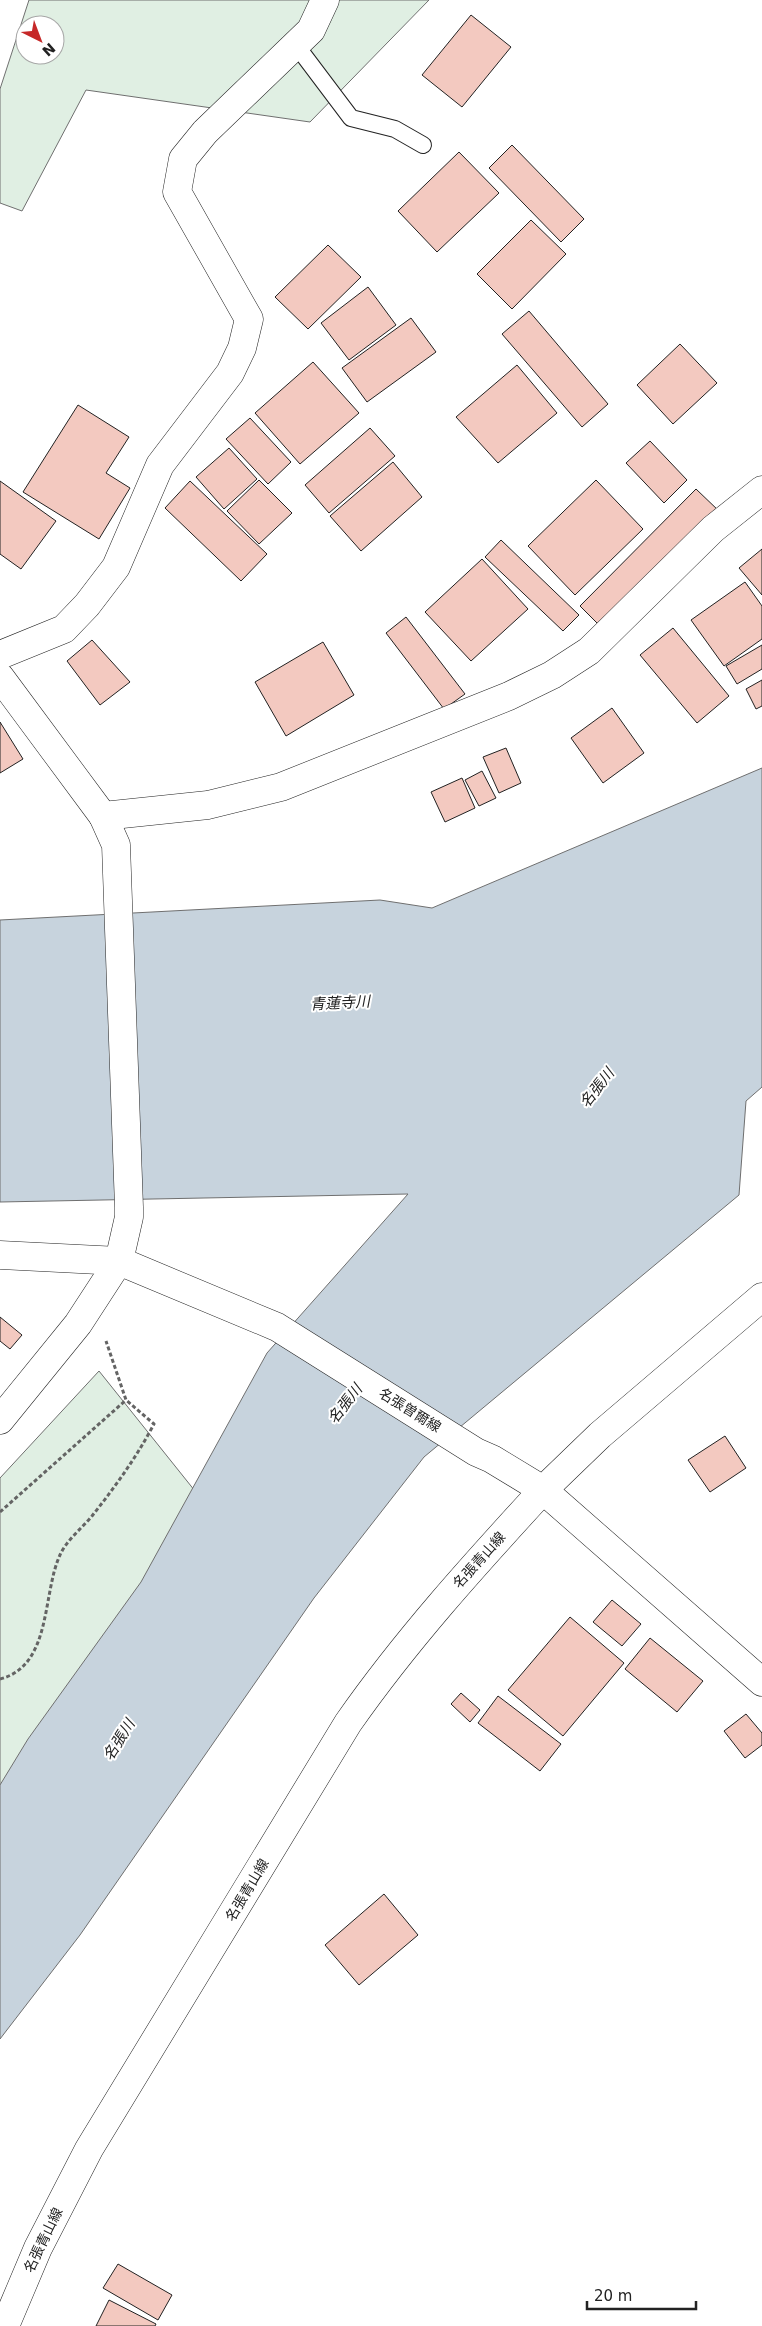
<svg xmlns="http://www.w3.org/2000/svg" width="762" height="2326" viewBox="0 0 762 2326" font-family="'DejaVu Sans','Noto Sans JP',sans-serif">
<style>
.green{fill:#e0efe3;stroke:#6f6f6f;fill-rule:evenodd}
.water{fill:#c7d3dd;stroke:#6f6f6f}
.building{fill:#f3c9c0;stroke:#222}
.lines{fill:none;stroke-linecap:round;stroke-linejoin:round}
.lane-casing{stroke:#222;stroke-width:18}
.street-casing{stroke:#222;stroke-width:29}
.secondary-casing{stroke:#222;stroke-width:29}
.primary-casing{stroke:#222;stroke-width:29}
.path{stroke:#646464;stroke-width:3;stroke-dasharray:4 2.5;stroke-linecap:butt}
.lane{stroke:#fff;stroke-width:16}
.street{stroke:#fff;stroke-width:28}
.secondary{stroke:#fff;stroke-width:28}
.primary{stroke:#fff;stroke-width:28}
.labels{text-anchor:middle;stroke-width:4;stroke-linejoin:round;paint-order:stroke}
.street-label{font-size:14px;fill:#222;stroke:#fff}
.water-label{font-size:15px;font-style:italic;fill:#222;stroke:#fff}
</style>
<rect width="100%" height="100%" fill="#fff"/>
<g class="green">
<path d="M29,0H429L310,122L86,90L22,211L0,203V89ZM25,25H55V55H25Z"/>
<polygon points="99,1371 199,1496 0,1883 0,1478"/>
</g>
<polygon class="water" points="762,768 762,1087 746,1101 739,1195 424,1457 314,1598 80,1935 0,2039 0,1785 28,1739 141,1582 267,1353 408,1194 0,1202 0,920 380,900 432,908"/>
<g class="building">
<polygon points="471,15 511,47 462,107 422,75"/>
<polygon points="512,145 584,219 561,242 489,168"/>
<polygon points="459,152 499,193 437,252 398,211"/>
<polygon points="531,220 566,254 512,309 477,274"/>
<polygon points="328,245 361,277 308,329 275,297"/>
<polygon points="368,287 396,325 349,360 321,323"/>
<polygon points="529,311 608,404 582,427 502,334"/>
<polygon points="411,318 436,352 367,402 342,368"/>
<polygon points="680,344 717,383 673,424 637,385"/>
<polygon points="313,362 359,413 300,464 255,413"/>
<polygon points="517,365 557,413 498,463 456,417"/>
<polygon points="78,405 129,437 106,473 130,488 99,539 23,492"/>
<polygon points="250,418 291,462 268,484 226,439"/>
<polygon points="370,428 395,456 329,513 305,485"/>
<polygon points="650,441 687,480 664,503 626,463"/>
<polygon points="229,448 257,479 224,509 196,477"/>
<polygon points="393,462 422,497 361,551 330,516"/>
<polygon points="259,480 292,513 259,544 227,511"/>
<polygon points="596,480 643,529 575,595 528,546"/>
<polygon points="0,481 56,521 21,569 0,554"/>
<polygon points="190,481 267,554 241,581 165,508"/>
<polygon points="696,489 720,512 604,630 580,606"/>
<polygon points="501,540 579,615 563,631 485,557"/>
<polygon points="762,549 762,595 739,568"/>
<polygon points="482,559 528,609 471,661 425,612"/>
<polygon points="745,582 762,606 762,639 724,666 691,620"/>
<polygon points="406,617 465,694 444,709 386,633"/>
<polygon points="673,628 729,696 697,723 640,655"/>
<polygon points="92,640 130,682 100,705 67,661"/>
<polygon points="323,642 354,695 286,736 255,682"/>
<polygon points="762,645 762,669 737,684 726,666"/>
<polygon points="762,680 762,706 756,709 746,689"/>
<polygon points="612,708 644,753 603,783 571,738"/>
<polygon points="0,722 23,759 0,773"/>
<polygon points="506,748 521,783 499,793 483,757"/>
<polygon points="482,771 496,798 479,806 465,780"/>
<polygon points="462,778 475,808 445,822 431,792"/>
<polygon points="0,1317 22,1335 10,1349 0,1341"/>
<polygon points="725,1436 746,1468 710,1492 688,1460"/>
<polygon points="612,1600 641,1624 622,1646 593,1622"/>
<polygon points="570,1617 624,1663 563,1736 508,1690"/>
<polygon points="650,1638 703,1681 677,1712 625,1669"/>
<polygon points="461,1693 480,1710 470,1722 451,1704"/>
<polygon points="498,1696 561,1744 540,1771 478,1723"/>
<polygon points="746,1714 762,1733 762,1745 745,1758 724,1731"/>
<polygon points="384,1894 418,1935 359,1985 325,1945"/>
<polygon points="118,2264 172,2295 158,2320 103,2288"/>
<polygon points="109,2300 156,2324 155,2326 96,2326"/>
</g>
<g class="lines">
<defs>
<polyline id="lane" points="296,45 351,118 395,129 423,145"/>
<g id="street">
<polyline points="0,655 64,629 87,605 116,567 160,465 230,373 242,348 249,319 177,192 183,159 205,132 311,30 325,0"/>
<polyline points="0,677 103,816"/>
<polyline points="0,1420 78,1324 119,1261"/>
<polyline points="543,1490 762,1682"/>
</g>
<g id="secondary">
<polyline points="119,1261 129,1217 129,1207 116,845 103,816 208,805 281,787 509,696 552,675 589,651 713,529 762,490"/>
<path d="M5,2326L38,2248L89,2149L348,1723C406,1640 474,1565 543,1490"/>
</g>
<polyline id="primary" points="0,1255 119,1261 277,1327 476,1452 492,1459 543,1490 600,1435 762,1297"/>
</defs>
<use href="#lane" class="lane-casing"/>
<use href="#street" class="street-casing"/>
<use href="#secondary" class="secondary-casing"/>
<use href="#primary" class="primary-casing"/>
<g class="path">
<polyline points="0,1512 126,1400 106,1341"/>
<path d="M0,1679C52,1666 42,1594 60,1555C66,1541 82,1528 92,1516C115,1487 136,1458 154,1424L126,1400"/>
</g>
<use href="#lane" class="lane"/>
<use href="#street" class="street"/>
<use href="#secondary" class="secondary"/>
<use href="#primary" class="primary"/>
</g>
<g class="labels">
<g class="street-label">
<text transform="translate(410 1410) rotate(32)" y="5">名張曽爾線</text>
<text transform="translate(479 1560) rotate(-48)" y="5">名張青山線</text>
<text transform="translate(247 1890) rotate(-59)" y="5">名張青山線</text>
<text transform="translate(43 2240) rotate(-64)" y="5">名張青山線</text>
</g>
<g class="water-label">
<text transform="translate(340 1003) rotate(-3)" y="5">青蓮寺川</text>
<text transform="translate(597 1088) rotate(-52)" y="5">名張川</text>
<text transform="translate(345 1404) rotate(-52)" y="5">名張川</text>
<text transform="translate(119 1740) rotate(-58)" y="5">名張川</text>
</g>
</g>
<g transform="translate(40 40) rotate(138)"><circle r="24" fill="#ffffff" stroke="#a7a7a7"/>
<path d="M0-4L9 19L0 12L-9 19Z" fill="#c62828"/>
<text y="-8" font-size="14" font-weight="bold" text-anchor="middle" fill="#222222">N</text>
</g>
<path d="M587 2301v8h109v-8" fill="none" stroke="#222222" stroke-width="2.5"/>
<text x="594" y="2301" font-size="15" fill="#222222" stroke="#ffffff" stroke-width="4" paint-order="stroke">20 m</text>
</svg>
